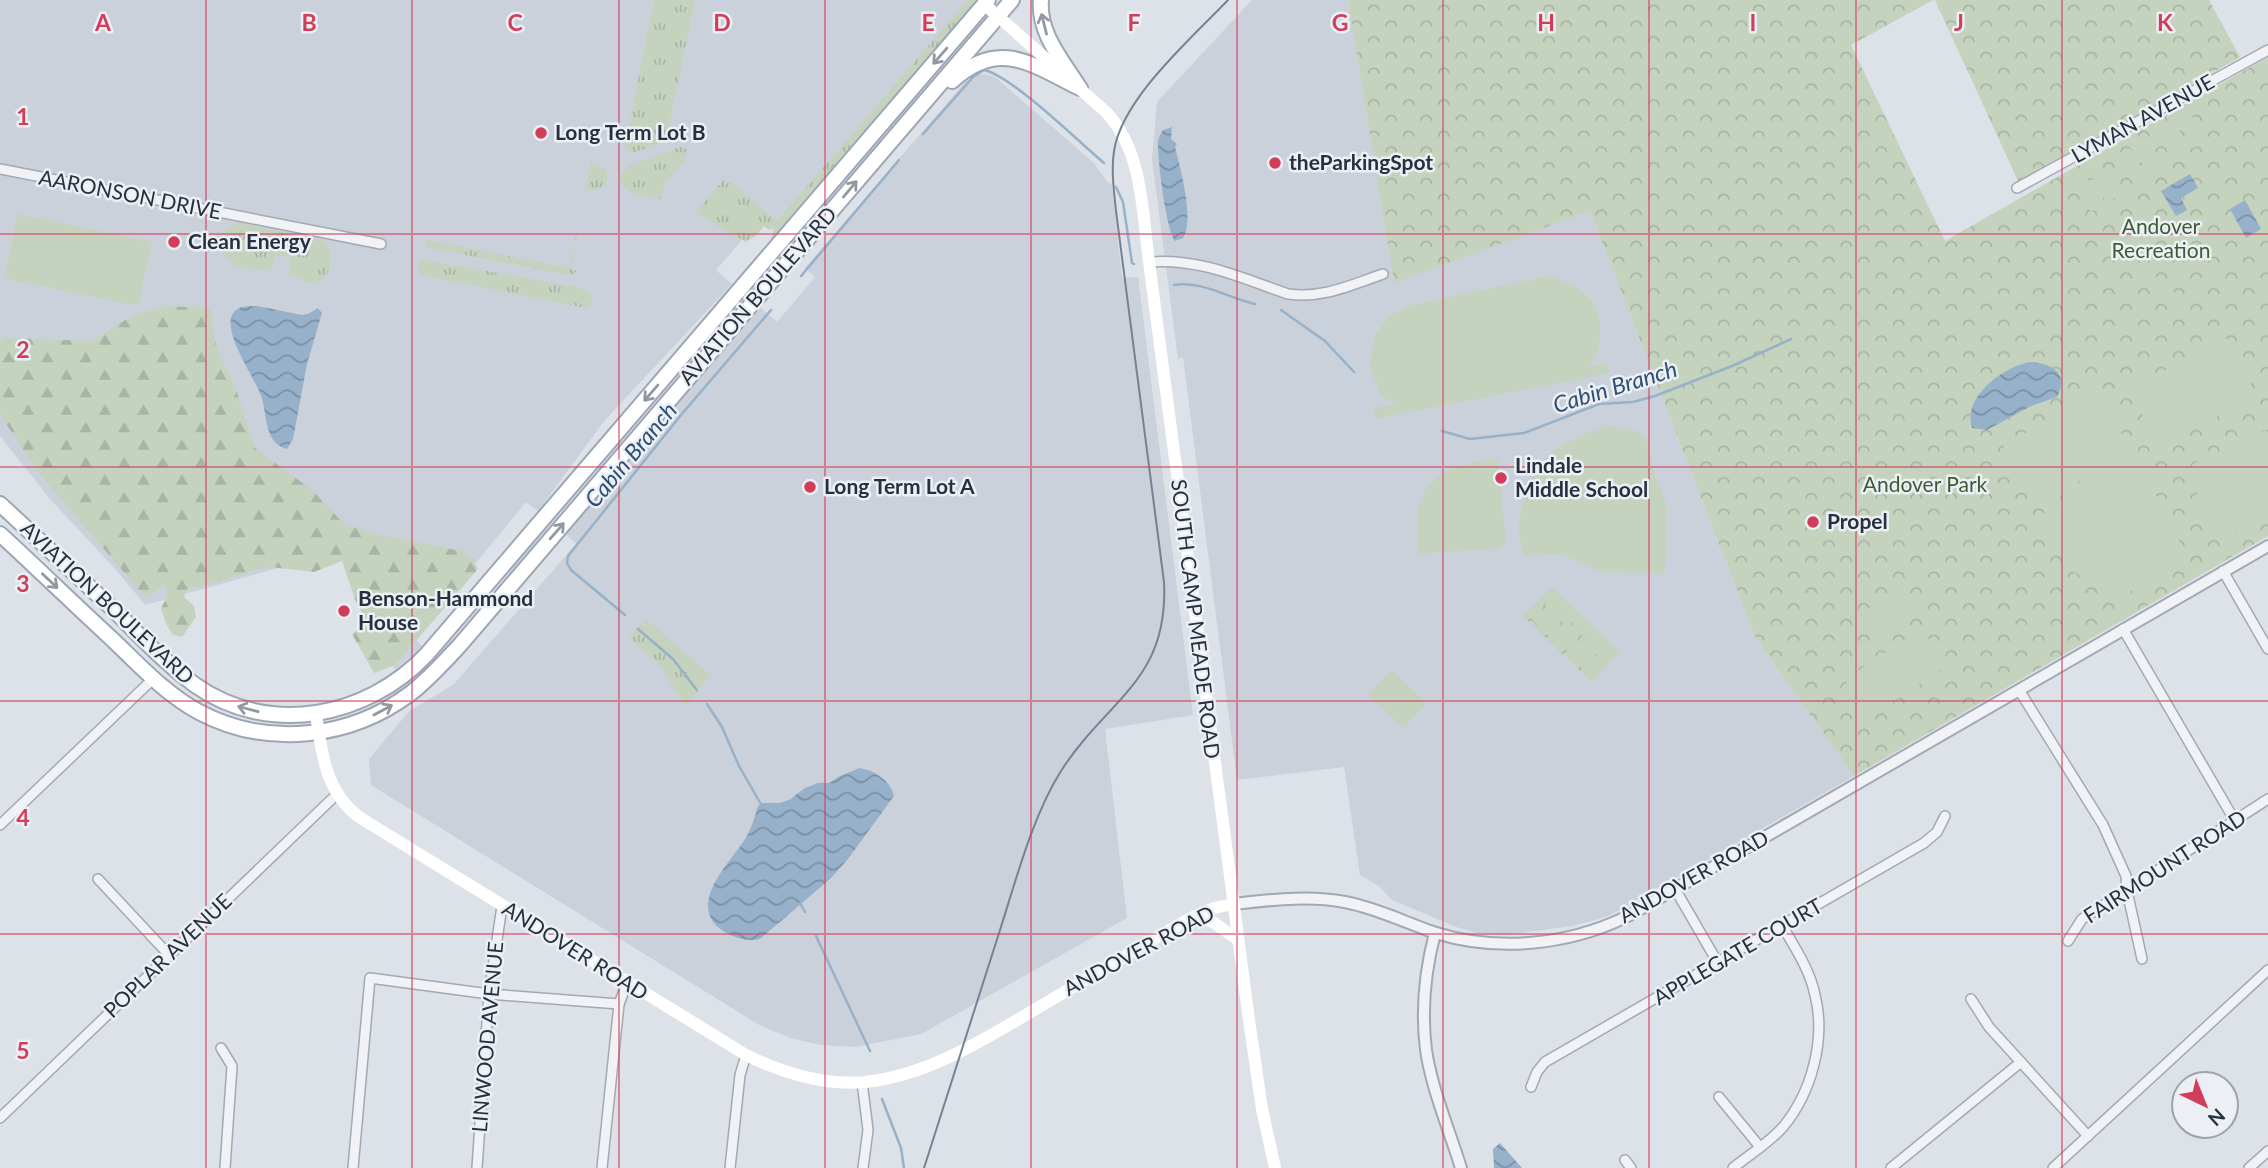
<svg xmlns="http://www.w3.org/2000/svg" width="2268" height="1168" viewBox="0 0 2268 1168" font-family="Lato,sans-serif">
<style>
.built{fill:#cbd1da}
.grass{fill:url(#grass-tufts)}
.forest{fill:url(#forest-firs)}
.park{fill:url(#park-crowns)}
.garden{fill:#c4d2be}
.water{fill:url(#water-waves)}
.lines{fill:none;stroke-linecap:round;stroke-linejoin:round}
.stream{stroke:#96b1c9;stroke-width:2.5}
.minor-casing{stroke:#a2a9b2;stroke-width:12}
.tertiary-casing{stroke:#a2a9b2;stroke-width:14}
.primary-casing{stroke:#9ca6b4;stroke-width:18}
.minor{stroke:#f0f2f6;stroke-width:9}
.tertiary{stroke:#f0f2f6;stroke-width:10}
.secondary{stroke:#fff;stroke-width:12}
.primary{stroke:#fff;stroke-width:14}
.tram{stroke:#768292;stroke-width:2}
.oneway{stroke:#92989f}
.grid{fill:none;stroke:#d23d59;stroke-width:2;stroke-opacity:0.55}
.poi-dot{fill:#d23d59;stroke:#ecf0f5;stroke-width:2.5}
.labels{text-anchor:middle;stroke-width:5;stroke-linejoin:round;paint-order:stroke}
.street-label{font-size:21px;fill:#26303f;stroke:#ecf0f5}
.poi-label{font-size:21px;font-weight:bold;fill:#26303f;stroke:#ecf0f5;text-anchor:start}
.park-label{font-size:21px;fill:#3c5b33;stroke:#ecf0f5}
.water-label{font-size:23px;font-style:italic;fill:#2f5074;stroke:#ecf0f5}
.grid-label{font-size:23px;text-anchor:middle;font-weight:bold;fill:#d23d59;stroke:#ecf0f5;stroke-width:5;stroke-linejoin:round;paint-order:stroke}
</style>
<defs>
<pattern id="grass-tufts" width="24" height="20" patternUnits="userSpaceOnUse" patternTransform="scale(1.75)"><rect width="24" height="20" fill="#c4d2be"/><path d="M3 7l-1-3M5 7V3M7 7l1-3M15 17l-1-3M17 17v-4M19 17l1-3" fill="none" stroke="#a8b5a4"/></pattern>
<pattern id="forest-firs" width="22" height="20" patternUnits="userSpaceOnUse" patternTransform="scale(1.75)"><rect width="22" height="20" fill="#c4d2be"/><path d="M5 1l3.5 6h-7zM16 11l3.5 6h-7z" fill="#a8b5a4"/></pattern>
<pattern id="park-crowns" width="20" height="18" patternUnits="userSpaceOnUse" patternTransform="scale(1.75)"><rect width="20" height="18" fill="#c4d2be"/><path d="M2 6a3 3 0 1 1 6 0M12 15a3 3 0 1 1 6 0" fill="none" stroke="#a8b5a4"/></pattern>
<pattern id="water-waves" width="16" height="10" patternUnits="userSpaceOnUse" patternTransform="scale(1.75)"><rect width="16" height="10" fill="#96b1c9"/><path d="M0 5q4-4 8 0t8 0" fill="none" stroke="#7a90a5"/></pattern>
</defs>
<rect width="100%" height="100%" fill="#dde2e8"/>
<g class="built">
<polygon points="0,0 970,0 776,223 755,225 716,270 732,284 605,420 538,511 526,502 414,638 422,646 395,670 347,549 145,605 118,572 50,499 0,436"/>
<polygon points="1252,0 1348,0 1394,282 1590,211 1755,637 1854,776 1609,916 1572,926 1505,935 1476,933 1456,927 1392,900 1379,886 1360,875 1344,767 1237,780 1183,357 1178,359 1152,160 1157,102"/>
<polygon points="985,74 995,77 1094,163 1108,183 1112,184 1122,278 1138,277 1193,715 1105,729 1127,918 921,1034 855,1047 820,1045 791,1038 761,1026 371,785 369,759 409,711 453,685 576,544 564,532 759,306 777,322 815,277 805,268 966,81 975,75"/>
</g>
<g class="grass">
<polygon points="654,0 695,0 668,131 674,134 665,142 632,153 625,147"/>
<polygon points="968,0 980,0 880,118 850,147 771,240 774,228 769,230 764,226 756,236 746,242 695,213 725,178 727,184 730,181 777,221"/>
<path d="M680,147L687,149L685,160L664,184L661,199C645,195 621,196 620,176L629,166Z"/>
<path d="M591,162C605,165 614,176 601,188L585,190Z"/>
<path d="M236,222L324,241C335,253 332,273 319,283C308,285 299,277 288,275L291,258L276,255L272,269L269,268L268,271C234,266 219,269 226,229Z"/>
<polygon points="578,227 571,269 577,271 573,274 562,274 425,247 427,240 569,268"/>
<polygon points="421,259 581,288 590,293 592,298 590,306 586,308 422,275 418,273"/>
<polygon points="646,619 711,675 685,707 660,665 630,638 631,635"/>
</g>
<polygon class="forest" points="167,306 210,308 214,336 222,360 235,386 255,448 312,490 344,524 383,536 462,551 473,560 478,569 395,665 374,673 352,634 367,623 355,599 342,561 314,572 270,567 186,590 184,597 194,606 196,617 182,637 173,635 166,624 161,608 168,595 166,588 163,586 146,598 39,473 0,415 0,342 5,338 93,341 133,315"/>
<g class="park">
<polygon points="1348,0 1933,0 1851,45 1945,241 2268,57 2268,536 1854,776 1755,637 1590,211 1394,283"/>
<polygon points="1935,0 2209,0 2240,57 2019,183"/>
<polygon points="1552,587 1620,652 1591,682 1523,616"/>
</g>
<g class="garden">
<polygon points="2191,114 2206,141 2193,148 2178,121"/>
<polygon points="2175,123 2190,150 2177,157 2162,130"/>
<polygon points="2146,139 2161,166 2148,173 2133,146"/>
<polygon points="2130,148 2145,175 2132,182 2117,155"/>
<polygon points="2103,169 2119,195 2107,203 2091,176"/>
<polygon points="2087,178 2103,205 2091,212 2075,185"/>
<polygon points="18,214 152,242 138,306 4,278"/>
<polygon points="2121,227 2144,250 2130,265 2106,242"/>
<polygon points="2159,275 2175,293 2164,302 2148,285"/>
<path d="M1548,276C1558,280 1571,283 1579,289C1607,307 1605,343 1589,367L1608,363L1610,373L1374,419L1373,408L1396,404L1381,395L1370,367L1374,337L1388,317L1408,306Z"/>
<polygon points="2225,338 2232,342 2256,396 2177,438 2163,449 2157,447 2130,389"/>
<polygon points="2098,393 2104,396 2129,449 2098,465 2047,508 2038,507 2003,445"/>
<path d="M1608,425L1640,432L1649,443L1652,465L1667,506L1666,568L1661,573L1602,572L1561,554L1523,555C1522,546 1519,536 1519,528C1519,507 1534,468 1550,454C1565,440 1589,433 1608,425Z"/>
<polygon points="2266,430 2268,435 2268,511 2219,540 2188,474 2193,464"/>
<path d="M2131,458L2139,461L2190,563L2120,596L2070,570L2038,515C2063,510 2078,491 2096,475C2105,467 2120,463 2131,458Z"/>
<path d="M1498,459L1506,541L1500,548L1418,554C1412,484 1430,467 1498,459Z"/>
<path d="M1899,586L1912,603L1910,612L1880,633C1873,629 1865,619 1865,611Z"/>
<polygon points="1555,595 1577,617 1567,627 1545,605"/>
<polygon points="1542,609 1564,631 1554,641 1532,619"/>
<polygon points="1589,628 1612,650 1602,660 1579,639"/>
<polygon points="1918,632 1926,635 1943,659 1942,669 1879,711 1872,712 1861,709 1846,688 1848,677"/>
<polygon points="1576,642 1598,664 1588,674 1566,652"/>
<polygon points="1391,670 1427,703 1404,728 1368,695"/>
</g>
<g class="water">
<path d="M1172,127L1171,139L1177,144L1175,147C1180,167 1195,220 1183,238L1175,241C1166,229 1158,163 1158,146C1157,140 1160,135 1163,130Z"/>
<polygon points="2190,174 2198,188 2181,198 2187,210 2176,216 2161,191"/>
<polygon points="2245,200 2261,229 2246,238 2230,209"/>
<path d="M257,306L302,315L308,314L318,308L322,313L307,364L293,439L287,449C265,444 267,416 262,399C257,379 216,326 236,310C241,306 250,306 257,306Z"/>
<path d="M2029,362C2051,363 2070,372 2057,397L2031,406L1987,430L1972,428C1962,397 2002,368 2029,362Z"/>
<path d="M859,768C874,770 891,781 894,796L848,859L830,879L760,939C747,942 735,938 723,931C686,906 727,866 743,842C751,831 754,819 758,806L763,803H779L789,800L805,788L818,783H829L838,777Z"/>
<polygon points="1500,1143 1522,1168 1494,1168 1493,1149"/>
</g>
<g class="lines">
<g class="stream">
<path d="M923,134L973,77L984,70C1012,76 1079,142 1104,163"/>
<polyline points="1116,187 1123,202 1132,263 1134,264"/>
<polyline points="801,276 899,160"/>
<path d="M1174,285C1200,280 1229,298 1255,304"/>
<polyline points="1281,310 1325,341 1354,372"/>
<polyline points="1442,431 1470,439 1524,433 1599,404 1633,402 1655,396 1732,366 1791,339"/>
<polyline points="625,615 571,570 567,563 568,556 681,415 771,310"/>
<polyline points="638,629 673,659 696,689"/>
<polyline points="707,704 722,727 739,766 762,806"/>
<polyline points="800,903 805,912"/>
<polyline points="816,936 870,1051"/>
<polyline points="882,1099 901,1148 904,1168"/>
</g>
<defs>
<g id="minor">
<polyline points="0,169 381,244"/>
<polyline points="2017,188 2268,50"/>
<path d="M1149,262C1200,258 1241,278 1288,294C1322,299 1351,285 1383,274"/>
<polyline points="2223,571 2268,649"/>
<polyline points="2123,629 2235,821"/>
<polyline points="2019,690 2103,825 2126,876 2127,891 2142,959"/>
<polyline points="0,825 154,678"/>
<polyline points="98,879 169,955"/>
<polyline points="1675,889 1718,963"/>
<polyline points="2068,941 2082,919 2268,799"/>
<polyline points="1971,999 1989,1027 2088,1136"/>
<polyline points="221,1048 232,1066 225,1168"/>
<polyline points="862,1082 868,1130 863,1168"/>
<polyline points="1531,1087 1537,1072 1545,1062 1924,843 1937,832 1945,816"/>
<polyline points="1719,1097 1760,1147"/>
<polyline points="0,1118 336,795"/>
<polyline points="1625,1160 1631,1168"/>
<polyline points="353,1168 370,978 489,994 619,1004"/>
<polyline points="477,1168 489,994 502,906"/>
<polyline points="602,1168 619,1004 627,983"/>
<polyline points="730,1168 740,1075 746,1055"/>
<path d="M1733,1168C1749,1155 1769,1143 1783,1127C1812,1092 1826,1039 1815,995C1810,970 1795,948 1783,927"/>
<polyline points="1891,1168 2021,1062"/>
<polyline points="2053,1168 2268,970"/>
<polyline points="2249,1168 2268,1151"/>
</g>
<g id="tertiary">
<path d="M1233,904C1271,900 1308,895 1345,902C1377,908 1406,923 1436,933C1497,952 1567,945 1624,918C1642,909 1658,898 1675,889L2268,546"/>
<path d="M1435,933C1425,971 1421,1010 1426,1050C1432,1090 1449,1129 1461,1168"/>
</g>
<g id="primary">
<path d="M1041,0C1038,33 1062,60 1079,87"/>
<path d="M952,81C999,38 1031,64 1080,88"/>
<path d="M0,504C38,539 75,574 113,609C139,635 165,663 195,685C269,737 367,718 427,654L988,0"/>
<path d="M0,534C38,569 75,605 113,640C140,666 166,694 199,712C267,748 350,739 411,693C429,679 444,662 460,645L1012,0"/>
</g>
</defs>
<use href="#minor" class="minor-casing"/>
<use href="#tertiary" class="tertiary-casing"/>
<use href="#primary" class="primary-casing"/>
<use href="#minor" class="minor"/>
<use href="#tertiary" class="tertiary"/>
<g class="secondary">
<path d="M984,4L1106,112C1143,151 1142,211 1149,262L1249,1020L1262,1109L1275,1168"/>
<path d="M316,715C322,754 325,791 359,817L746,1055C783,1073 824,1086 865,1082C930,1075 986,1038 1041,1006C1090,977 1139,947 1189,919L1214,908L1233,904"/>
<polyline points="1195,916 1213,922 1238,940"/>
</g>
<use href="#primary" class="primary"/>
<path class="tram" d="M924,1168C949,1088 975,1009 1000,930C1016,880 1033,815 1061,771C1107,699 1169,681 1164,582L1116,211C1114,191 1111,171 1114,151C1122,98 1192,38 1228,0"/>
</g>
<defs><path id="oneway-shaft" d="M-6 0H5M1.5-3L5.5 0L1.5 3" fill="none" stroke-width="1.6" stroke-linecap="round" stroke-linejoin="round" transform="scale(1.75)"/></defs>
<g class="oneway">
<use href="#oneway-shaft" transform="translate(1044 24) rotate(-104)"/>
<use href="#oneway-shaft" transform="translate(940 56) rotate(131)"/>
<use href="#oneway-shaft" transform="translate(850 189) rotate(-50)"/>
<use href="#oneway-shaft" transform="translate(651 393) rotate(131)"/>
<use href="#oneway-shaft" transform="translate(557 531) rotate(-49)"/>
<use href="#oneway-shaft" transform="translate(50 581) rotate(43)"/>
<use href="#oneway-shaft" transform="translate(248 709) rotate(-165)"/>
<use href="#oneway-shaft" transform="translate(383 710) rotate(-28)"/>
</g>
<path class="grid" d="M206,0V1168M412,0V1168M619,0V1168M825,0V1168M1031,0V1168M1237,0V1168M1443,0V1168M1649,0V1168M1856,0V1168M2062,0V1168M0,234H2268M0,467H2268M0,701H2268M0,934H2268"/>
<g class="poi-dot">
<circle cx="541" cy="133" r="7"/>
<circle cx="1275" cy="163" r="7"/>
<circle cx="174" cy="242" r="7"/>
<circle cx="1501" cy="478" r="7"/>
<circle cx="810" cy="487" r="7"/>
<circle cx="1813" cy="522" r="7"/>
<circle cx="344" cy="611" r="7"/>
</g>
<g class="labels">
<g class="street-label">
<text transform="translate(2143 119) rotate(-29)" y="7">LYMAN AVENUE</text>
<text transform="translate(130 195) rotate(11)" y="7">AARONSON DRIVE</text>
<text transform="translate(758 296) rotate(-49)" y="7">AVIATION BOULEVARD</text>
<text transform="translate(107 603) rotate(43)" y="7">AVIATION BOULEVARD</text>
<text transform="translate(1195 619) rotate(83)" y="7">SOUTH CAMP MEADE ROAD</text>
<text transform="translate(2165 867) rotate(-33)" y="7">FAIRMOUNT ROAD</text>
<text transform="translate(1694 877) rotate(-29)" y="7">ANDOVER ROAD</text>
<text transform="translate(575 951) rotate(32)" y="7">ANDOVER ROAD</text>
<text transform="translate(1139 951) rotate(-28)" y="7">ANDOVER ROAD</text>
<text transform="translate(1738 952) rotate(-30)" y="7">APPLEGATE COURT</text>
<text transform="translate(168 956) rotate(-44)" y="7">POPLAR AVENUE</text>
<text transform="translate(488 1037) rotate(-85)" y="7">LINWOOD AVENUE</text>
</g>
<g class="poi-label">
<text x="555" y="140">Long Term Lot B</text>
<text x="1289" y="170">theParkingSpot</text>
<text x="188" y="249">Clean Energy</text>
<text x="1515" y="473">Lindale<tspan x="1515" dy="24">Middle School</tspan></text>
<text x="824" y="494">Long Term Lot A</text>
<text x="1827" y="529">Propel</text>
<text x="358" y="606">Benson-Hammond<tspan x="358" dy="24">House</tspan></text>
</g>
<g class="park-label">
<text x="2161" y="234">Andover<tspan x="2161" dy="24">Recreation</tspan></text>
<text x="1925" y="492">Andover Park</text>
</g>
<g class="water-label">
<text transform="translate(1615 387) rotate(-17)" y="8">Cabin Branch</text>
<text transform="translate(631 455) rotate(-50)" y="8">Cabin Branch</text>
</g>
</g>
<g class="grid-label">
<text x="103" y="31">A</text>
<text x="309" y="31">B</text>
<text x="515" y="31">C</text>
<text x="722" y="31">D</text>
<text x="928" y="31">E</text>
<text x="1134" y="31">F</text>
<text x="1340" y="31">G</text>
<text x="1546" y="31">H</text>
<text x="1753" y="31">I</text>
<text x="1959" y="31">J</text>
<text x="2165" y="31">K</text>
<text x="23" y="125">1</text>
<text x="23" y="358">2</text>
<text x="23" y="592">3</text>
<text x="23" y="826">4</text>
<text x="23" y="1059">5</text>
</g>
<g transform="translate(2205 1105) rotate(137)"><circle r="33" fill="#ecf0f5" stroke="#9da3ac" stroke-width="2"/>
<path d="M0-5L12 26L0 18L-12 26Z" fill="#d23d59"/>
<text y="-10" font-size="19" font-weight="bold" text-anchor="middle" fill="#26303f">N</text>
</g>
</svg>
